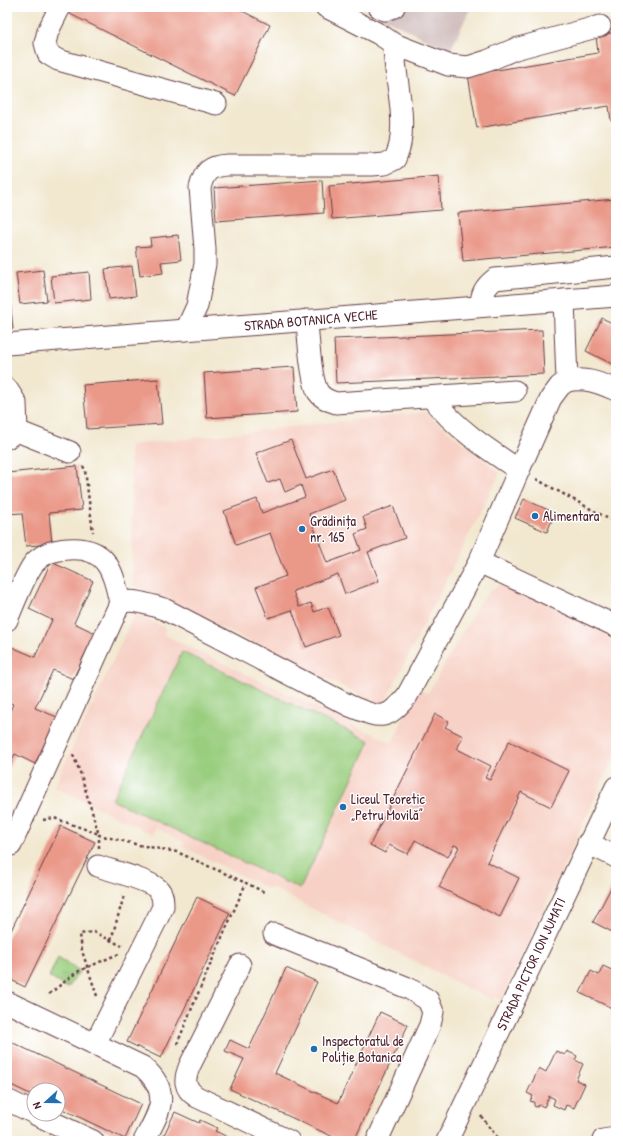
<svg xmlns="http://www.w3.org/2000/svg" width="623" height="1148" viewBox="0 0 623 1148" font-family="'Patrick Hand',sans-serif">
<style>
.built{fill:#f7d1c6}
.industrial{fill:#d2bfbf}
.grass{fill:#9ace7f;stroke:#727655}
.park{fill:url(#park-tufts);stroke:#727655}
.building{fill:#ea9888}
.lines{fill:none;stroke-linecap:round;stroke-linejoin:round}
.minor-casing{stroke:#633d44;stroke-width:23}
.path{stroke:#633d44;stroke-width:2.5;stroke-dasharray:3 3;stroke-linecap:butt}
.minor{stroke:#fff;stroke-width:21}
.poi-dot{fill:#1f6fb2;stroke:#fff;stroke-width:1.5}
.labels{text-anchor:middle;stroke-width:3;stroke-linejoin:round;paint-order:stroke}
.street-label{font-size:14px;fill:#4a1f2b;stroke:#fff}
.poi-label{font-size:14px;fill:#4a1f2b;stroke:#fff;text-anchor:start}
</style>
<defs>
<pattern id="park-tufts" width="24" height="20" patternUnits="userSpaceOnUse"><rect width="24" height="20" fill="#9ace7f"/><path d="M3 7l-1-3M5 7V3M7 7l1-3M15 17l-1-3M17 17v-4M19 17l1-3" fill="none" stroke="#86b06e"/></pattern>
</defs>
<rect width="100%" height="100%" fill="#fff"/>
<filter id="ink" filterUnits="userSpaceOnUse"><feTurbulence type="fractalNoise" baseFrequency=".025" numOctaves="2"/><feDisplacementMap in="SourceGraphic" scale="8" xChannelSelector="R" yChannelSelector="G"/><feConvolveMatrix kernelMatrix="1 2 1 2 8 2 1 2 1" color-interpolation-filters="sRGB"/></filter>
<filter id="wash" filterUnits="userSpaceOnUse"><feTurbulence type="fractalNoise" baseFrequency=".012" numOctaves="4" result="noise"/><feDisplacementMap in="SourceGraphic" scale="16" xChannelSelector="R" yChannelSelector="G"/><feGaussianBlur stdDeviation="0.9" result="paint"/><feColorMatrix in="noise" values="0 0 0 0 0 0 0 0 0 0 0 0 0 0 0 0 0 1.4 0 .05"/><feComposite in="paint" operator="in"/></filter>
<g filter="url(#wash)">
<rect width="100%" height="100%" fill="#f2e8d0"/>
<g class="built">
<polygon points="425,412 500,473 383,706 133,585 130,445"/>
<polygon points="502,583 616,634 616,752 501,1000 495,997 493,1000 467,988 270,887 268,889 182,846 184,842 156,828 153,834 54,787 135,613 165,628 164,635 392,743 417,689 428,693 480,602 489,592"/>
</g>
<polygon class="industrial" points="361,7 471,7 450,51"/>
<polygon class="grass" points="182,652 370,741 300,889 112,800"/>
<polygon class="park" points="58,957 80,971 68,988 49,977"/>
<g id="blocks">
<g class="building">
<polygon points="73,7 234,7 270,25 235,96 70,14"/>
<polygon points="616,32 616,120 611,121 609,106 477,128 468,75 598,53 596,36"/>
<polygon points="439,176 441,210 332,219 329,186"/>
<polygon points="322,180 324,213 216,221 214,188"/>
<polygon points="616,199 616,247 463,261 458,213"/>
<polygon points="178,235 181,260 161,262 163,273 140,276 136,247 151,246 150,238"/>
<polygon points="132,266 136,296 109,299 105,269"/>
<polygon points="43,270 47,301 20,304 16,273"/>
<polygon points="89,272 91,299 54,303 51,276"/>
<polygon points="7,278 8,278 13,329 7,330"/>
<polygon points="602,318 616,325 616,366 586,351"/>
<polygon points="542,330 544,374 336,383 334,339"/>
<polygon points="294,367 297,412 207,418 204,373"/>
<polygon points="158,379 162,424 87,429 83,385"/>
<polygon points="291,440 306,479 333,469 345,500 309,514 327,563 361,550 355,534 367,529 363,517 393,506 405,538 368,552 379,581 345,594 338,574 293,591 299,607 311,603 314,612 328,607 339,635 306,647 292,610 268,618 256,587 286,576 270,533 236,545 224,511 257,499 262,513 305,497 301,485 285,492 280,479 268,483 256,453"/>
<polygon points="77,466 82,510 49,513 52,544 26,546 22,513 7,514 7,473"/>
<polygon points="524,499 555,513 547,532 515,518"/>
<polygon points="51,562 93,581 74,623 95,633 73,679 53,670 35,708 57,717 35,764 15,754 7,771 7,718 13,704 7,701 7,658 12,647 35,657 52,620 29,609"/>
<polygon points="435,714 449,721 445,727 463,736 457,749 491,766 485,778 490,780 509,741 569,771 551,807 521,792 487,862 519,878 500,917 439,887 459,847 454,845 448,857 415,840 408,854 389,845 385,853 370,845"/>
<polygon points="61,826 95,842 25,987 7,978 7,939"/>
<polygon points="616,878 616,934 593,922"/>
<polygon points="197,897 230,913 161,1058 127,1042"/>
<polygon points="603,966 616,972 616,1010 580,993 591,971 599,975"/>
<polygon points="286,968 317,982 275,1073 338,1103 380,1012 408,1025 354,1141 342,1141 230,1089 244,1059 225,1051 230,1040 249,1049"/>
<polygon points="7,1040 141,1104 125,1139 58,1107 58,1090 34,1090 34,1096 7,1083"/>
<polygon points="556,1051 565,1055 567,1051 577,1056 575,1060 583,1064 576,1080 585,1084 574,1108 566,1105 564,1110 553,1105 555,1099 549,1096 544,1107 540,1105 536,1107 534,1106 534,1102 530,1101 533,1096 527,1093 539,1068 546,1072"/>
<polygon points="175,1112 199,1123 200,1120 217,1128 215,1131 232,1139 232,1141 161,1141"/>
</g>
</g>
</g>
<g filter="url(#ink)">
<use href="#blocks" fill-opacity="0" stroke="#633d44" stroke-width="1"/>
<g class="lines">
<defs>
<g id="minor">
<polyline points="60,7 48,31 45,43 48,54 58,60 216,104"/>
<polyline points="326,7 379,34 394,44 448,65 468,67 487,61 515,49 600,26"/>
<polyline points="379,7 385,10 394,7"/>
<path d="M481,306C481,293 485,287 495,279L616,267"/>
<path d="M307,320C308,336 311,380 318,392C322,398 329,401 336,403L515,391"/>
<path d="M186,330L197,306L205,264V249L200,188C204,171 210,166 227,165H372L385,164L395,159C397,154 399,149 400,144C406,111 394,77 394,44"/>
<polyline points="7,344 616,296"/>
<path d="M567,381C586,377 599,383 616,390"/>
<polyline points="7,389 16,403 17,431 7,438"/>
<path d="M431,397C455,428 487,449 519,470L479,562L616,626"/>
<polyline points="17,431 70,452"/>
<polyline points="519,470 551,398 560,386 567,381 564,300"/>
<path d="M120,603C134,598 149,605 164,609L350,706C380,718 385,722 407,696L479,562"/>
<path d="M7,620C13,606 26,572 35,562C45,552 55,550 68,549C107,546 113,571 120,603L11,845L7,842"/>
<polyline points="588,843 616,857"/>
<polyline points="274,934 408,988 428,1000 433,1012 430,1025 377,1141"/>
<path d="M240,965L190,1065C184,1079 183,1088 197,1097L289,1141"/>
<path d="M7,1002L143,1067C173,1093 159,1112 144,1141"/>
<path d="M95,1044L163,907C163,900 163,894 158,889C149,880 112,871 98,866"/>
<polyline points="7,1100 34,1113"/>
<polyline points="35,1114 93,1141"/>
<polyline points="603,1140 616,1138"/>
<polyline points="447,1141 616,787"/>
</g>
</defs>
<use href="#minor" class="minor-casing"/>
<g class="path">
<polyline points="83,466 85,470 93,532"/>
<polyline points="536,479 616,523"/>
<polyline points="73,755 80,772 99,835"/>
<polyline points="43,820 54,818 99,834"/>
<polyline points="99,848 99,835 139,845 177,852 246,883"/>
<polyline points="111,940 124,896 122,895"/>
<polyline points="49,994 77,972 111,957 119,954"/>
<polyline points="97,996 82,951 80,934 94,932 122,946"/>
<polyline points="177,1044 207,972 246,883 264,892"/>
<polyline points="481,1116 500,1141"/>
</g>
<use href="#minor" class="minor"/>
</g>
</g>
<g class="poi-dot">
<circle cx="535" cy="516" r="4"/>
<circle cx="302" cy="529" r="4"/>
<circle cx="343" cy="807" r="4"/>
<circle cx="314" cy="1049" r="4"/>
</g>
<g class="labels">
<g class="street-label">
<text transform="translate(311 320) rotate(-5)" y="5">STRADA BOTANICA VECHE</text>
<text transform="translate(531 964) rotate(-65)" y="5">STRADA PICTOR ION JUMATI</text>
</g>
<g class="poi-label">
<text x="543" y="521">Alimentara</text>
<text x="310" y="526">Grădinița<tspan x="310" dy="16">nr. 165</tspan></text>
<text x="351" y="804">Liceul Teoretic<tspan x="351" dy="16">„Petru Movilă”</tspan></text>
<text x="322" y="1046">Inspectoratul de<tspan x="322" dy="16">Poliție Botanica</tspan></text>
</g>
</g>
<rect width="623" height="1148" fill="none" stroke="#fff" stroke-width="24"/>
<g transform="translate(46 1102) rotate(249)"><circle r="19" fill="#ffffff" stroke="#b7a5aa"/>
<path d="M0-3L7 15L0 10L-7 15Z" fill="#1f6fb2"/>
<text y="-6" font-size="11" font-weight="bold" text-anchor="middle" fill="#4a1f2b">N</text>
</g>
</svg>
